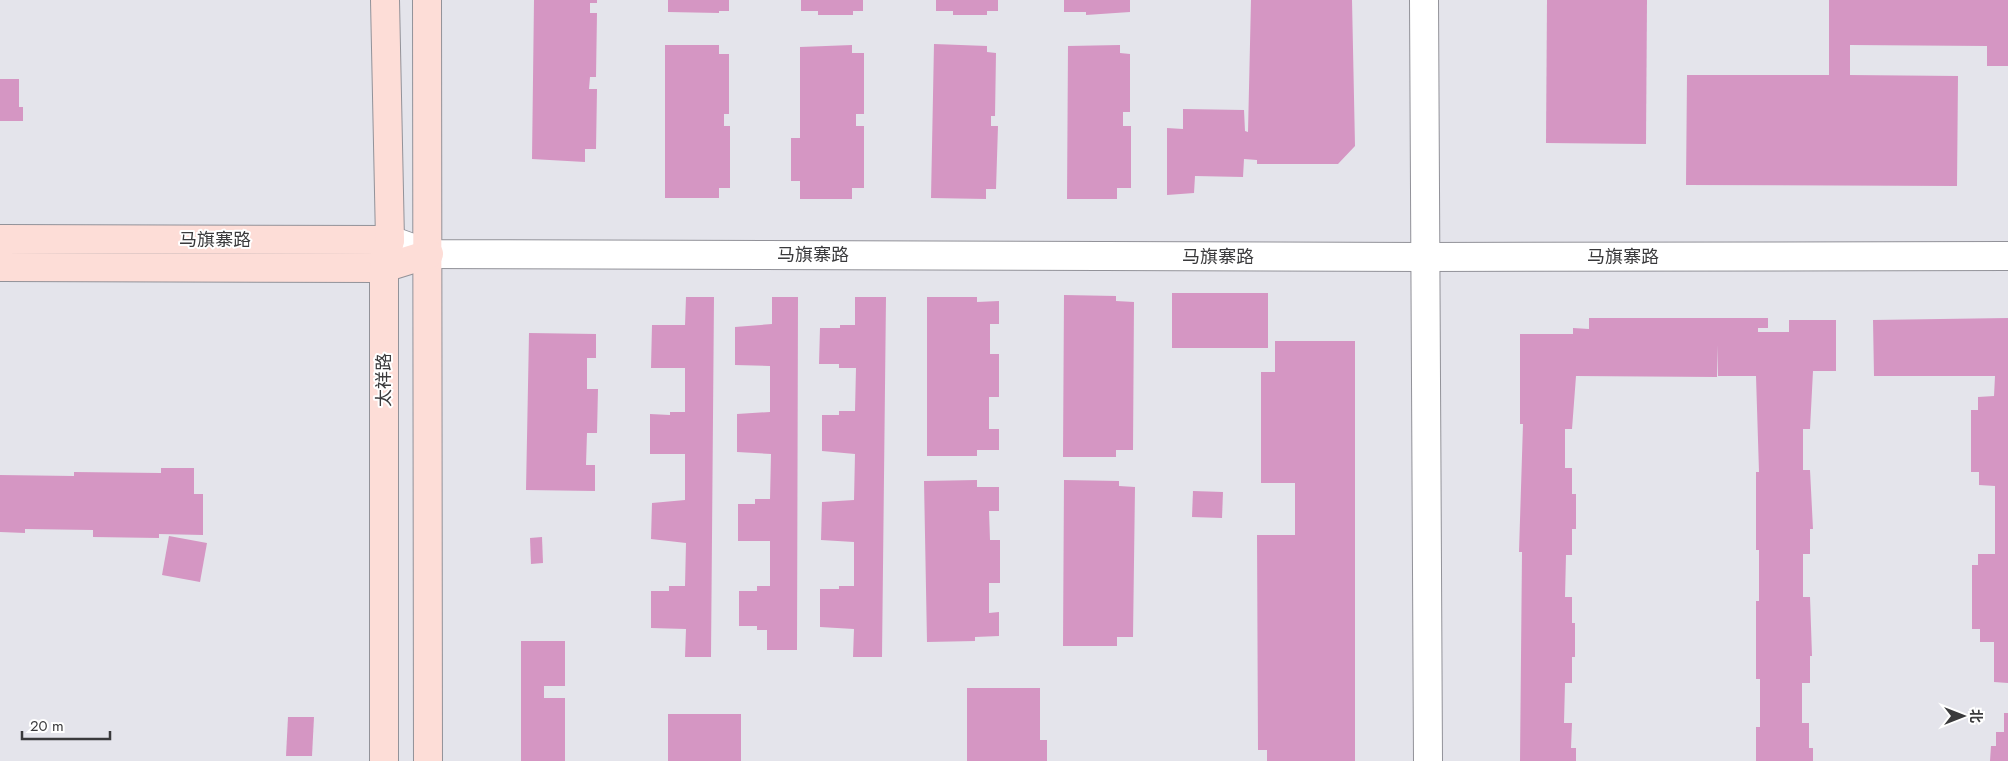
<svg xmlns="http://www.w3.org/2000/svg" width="2008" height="761" viewBox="0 0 2008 761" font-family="Jost,'Noto Sans SC',sans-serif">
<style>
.building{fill:#d596c3}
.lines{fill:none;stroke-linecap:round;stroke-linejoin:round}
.street-casing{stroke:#929299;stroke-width:30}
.secondary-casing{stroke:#929299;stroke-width:30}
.street{stroke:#fff;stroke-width:28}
.secondary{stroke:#fdddd7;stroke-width:28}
.labels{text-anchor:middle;stroke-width:4;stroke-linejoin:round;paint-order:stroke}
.street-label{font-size:18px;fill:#3a3a3c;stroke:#fff}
</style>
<rect width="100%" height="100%" fill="#e4e4eb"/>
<g class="building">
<polygon points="534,0 597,0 597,3 590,3 590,13 597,13 596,77 590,77 589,89 597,89 596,149 585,149 585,162 532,159"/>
<polygon points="668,0 729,0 729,11 719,11 719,13 668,12"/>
<polygon points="801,0 863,0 863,11 853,11 853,15 818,15 818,11 801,11"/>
<polygon points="936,0 998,0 998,11 987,11 987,15 953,15 953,11 936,11"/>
<polygon points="1064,0 1130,0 1130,12 1086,15 1086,12 1064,12"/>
<polygon points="1251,0 1352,0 1355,146 1338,164 1257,164 1257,160 1244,159 1243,177 1195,176 1194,193 1167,195 1167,128 1183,129 1183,109 1244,110 1245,131 1248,132"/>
<polygon points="1547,0 1647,0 1646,144 1546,143"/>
<polygon points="1829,0 2008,0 2008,66 1987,66 1987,46 1850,45 1850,75 1958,76 1957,186 1686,185 1687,75 1829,75"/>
<polygon points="934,44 987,46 987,52 996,53 995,116 991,116 991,126 998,126 996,189 986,189 986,199 931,198"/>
<polygon points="665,45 719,45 719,54 729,54 729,114 724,114 724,126 730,126 730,188 719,188 719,198 665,198"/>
<polygon points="852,45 852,53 864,53 864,114 856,114 856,126 864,126 864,188 852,188 852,199 800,199 800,181 791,181 791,138 800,138 800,47"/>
<polygon points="1120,45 1120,53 1130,54 1130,112 1123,112 1123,126 1131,126 1131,188 1117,188 1117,199 1067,199 1068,46"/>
<polygon points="0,79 19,79 19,107 23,107 23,121 0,121"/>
<rect x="1172" y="293" width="96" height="55"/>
<polygon points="1064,295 1116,296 1116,301 1134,302 1133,450 1116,450 1116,457 1063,457"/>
<polygon points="686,297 714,297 711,657 685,657 686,629 651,628 651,591 669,591 669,586 685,586 686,543 651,539 652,503 685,500 685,454 650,454 650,414 670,415 670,412 685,412 685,368 651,368 652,325 685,325"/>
<polygon points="772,297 798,297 797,650 767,650 767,630 757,630 757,626 739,626 739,591 757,591 757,586 770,586 770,541 738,541 738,504 755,504 755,499 770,499 771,454 737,452 737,414 770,412 770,366 735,365 735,327 772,324"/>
<polygon points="855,297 886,297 882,657 853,657 854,629 820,627 820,589 839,589 839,586 854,586 854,542 821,540 822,502 854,500 855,454 822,451 822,415 839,415 839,411 855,411 856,368 839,368 839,364 819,364 820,328 840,328 840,325 855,325"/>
<polygon points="927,297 977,297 977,302 999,301 999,324 990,324 990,354 999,354 999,397 989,397 989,429 999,429 999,450 977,450 977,456 927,456"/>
<polygon points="1589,318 1768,318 1768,328 1758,328 1758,332 1789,332 1789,320 1836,320 1836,371 1813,371 1810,429 1803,429 1803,470 1810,470 1813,529 1810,529 1810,554 1803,554 1803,597 1810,597 1812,656 1810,656 1810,683 1802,683 1802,723 1809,723 1809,748 1813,748 1813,761 1756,761 1756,727 1760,727 1760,679 1756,679 1756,601 1759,601 1759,550 1756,550 1756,472 1759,472 1756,376 1718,376 1717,345 1717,377 1576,376 1572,429 1565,429 1565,468 1572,468 1572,494 1576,494 1576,529 1572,529 1572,555 1566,555 1565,597 1572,597 1572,623 1575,623 1575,657 1572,657 1572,683 1565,683 1564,723 1572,723 1571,748 1576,748 1576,761 1520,761 1522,552 1519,552 1523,424 1520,424 1520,334 1573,334 1573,328 1589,329"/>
<polygon points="2008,318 2008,683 1994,682 1994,642 1980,642 1980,629 1972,629 1972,565 1978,565 1978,554 1995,554 1995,486 1979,485 1979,472 1971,472 1971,410 1978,410 1978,397 1994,396 1995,376 1874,376 1873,320"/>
<polygon points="529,333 596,334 596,358 587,358 587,389 598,389 597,433 587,433 586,465 595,465 595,491 526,490"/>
<polygon points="1275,341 1355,341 1355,761 1267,761 1267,750 1285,750 1258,750 1257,535 1295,535 1295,483 1261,483 1261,372 1275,372"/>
<polygon points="161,468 194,468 194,494 203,494 203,535 159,534 159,538 93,537 93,530 25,529 25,533 0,532 0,475 74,476 74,472 161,473"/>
<polygon points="977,480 977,487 999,487 999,511 989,511 990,540 1000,540 1000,583 989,583 989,613 999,612 999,636 975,637 975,641 927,642 924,481"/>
<polygon points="1064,480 1119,481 1119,486 1135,487 1133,637 1117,637 1117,646 1063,646"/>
<polygon points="1193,491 1223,492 1222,518 1192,517"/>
<polygon points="169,536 207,543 200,582 162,575"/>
<polygon points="542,537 543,563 531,564 530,538"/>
<polygon points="521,641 565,641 565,686 544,686 544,698 565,698 565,761 521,761"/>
<polygon points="967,688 1040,688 1040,740 1047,740 1047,761 967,761"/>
<polygon points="2004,713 2008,713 2008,761 1990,761 1991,746 1996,746 1996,732 2004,732"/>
<rect x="668" y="714" width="73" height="47"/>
<polygon points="288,717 314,717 312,756 286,756"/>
</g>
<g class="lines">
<defs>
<g id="street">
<polyline points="1424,0 1428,761"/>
<polyline points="390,240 429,254 1424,257 2008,256"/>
</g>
<g id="secondary">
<polyline points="427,0 428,761"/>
<polyline points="0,239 390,240"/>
<polyline points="0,267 384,268 429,254"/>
<polyline points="384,761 384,268 390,240 385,0"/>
</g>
</defs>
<use href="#street" class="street-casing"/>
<use href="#secondary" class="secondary-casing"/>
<use href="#street" class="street"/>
<use href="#secondary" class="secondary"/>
</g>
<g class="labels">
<g class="street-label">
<text x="215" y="246">马旗寨路</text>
<text x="813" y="261">马旗寨路</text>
<text x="1218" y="263">马旗寨路</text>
<text x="1623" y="263">马旗寨路</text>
<text transform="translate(384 380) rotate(-90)" y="6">太祥路</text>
</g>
</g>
<g transform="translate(1963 716) rotate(90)" stroke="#ffffff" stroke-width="4" paint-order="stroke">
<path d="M0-4L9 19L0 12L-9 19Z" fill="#3a3a3c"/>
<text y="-8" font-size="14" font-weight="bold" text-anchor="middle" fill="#3a3a3c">北</text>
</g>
<path d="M22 731v8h88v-8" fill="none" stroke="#3a3a3c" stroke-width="2.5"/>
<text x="30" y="731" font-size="15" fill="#3a3a3c" stroke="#ffffff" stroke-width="4" paint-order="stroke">20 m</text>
</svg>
